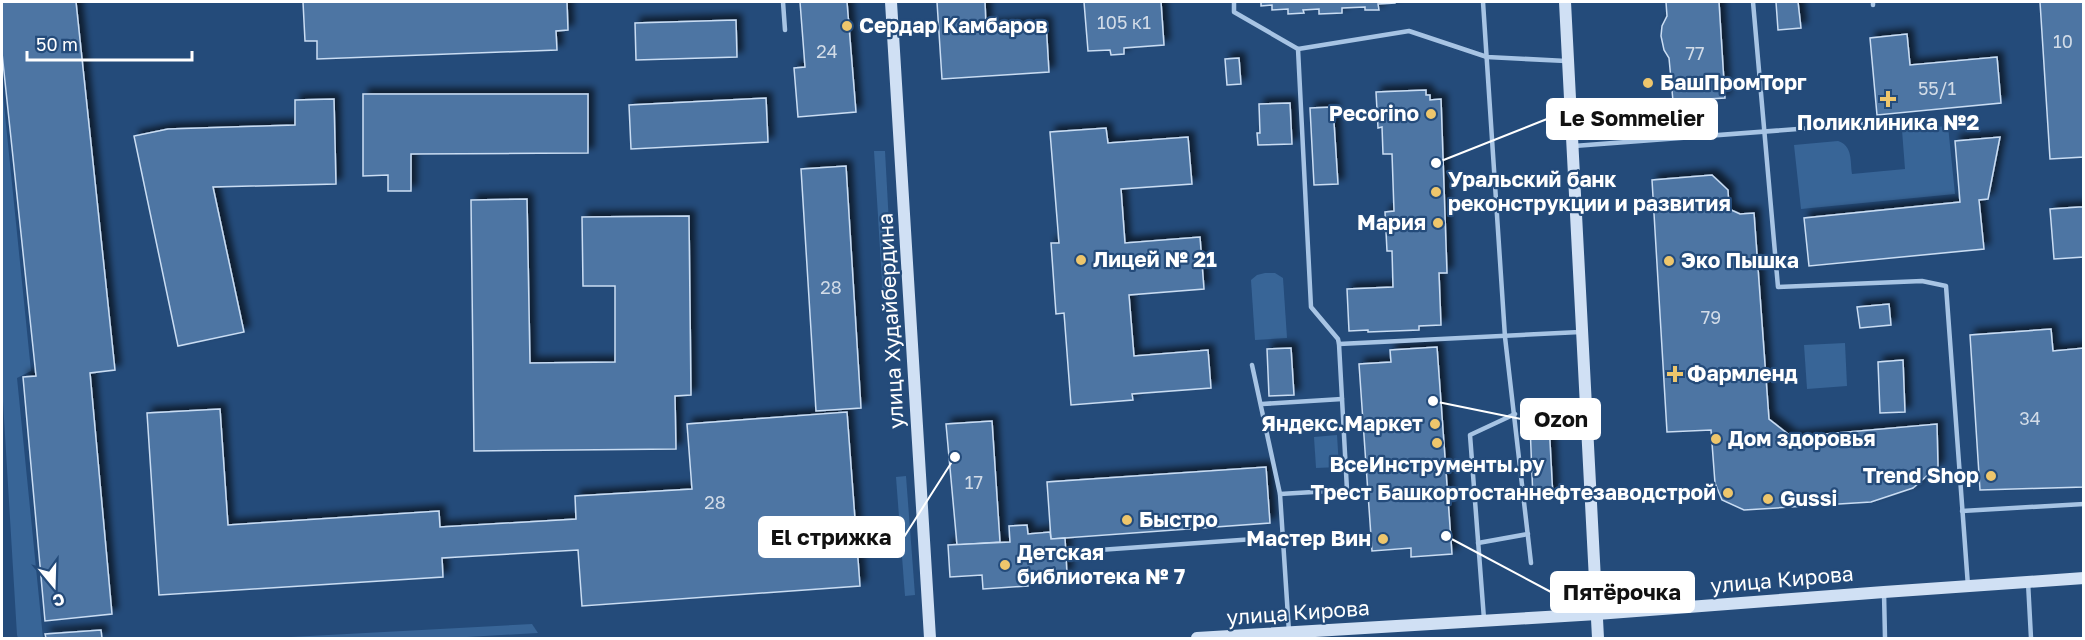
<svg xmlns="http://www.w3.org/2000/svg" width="2085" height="640" viewBox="0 0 2085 640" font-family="'Golos Text',sans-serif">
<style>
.green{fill:#386597}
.building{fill:#4d75a3;stroke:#caddf3;stroke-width:1.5;filter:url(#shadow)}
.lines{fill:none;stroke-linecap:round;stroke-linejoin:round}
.lane{stroke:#a7c4e4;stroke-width:4.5}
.secondary{stroke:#d0e0f4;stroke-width:12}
.poi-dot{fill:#eec66c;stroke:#244b7a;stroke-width:2}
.labels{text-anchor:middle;stroke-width:4.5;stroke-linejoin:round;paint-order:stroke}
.number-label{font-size:18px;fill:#d2dce8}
.poi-label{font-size:21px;font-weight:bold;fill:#fff;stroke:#244b7a;text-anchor:start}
.street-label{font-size:21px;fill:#fff;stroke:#244b7a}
.leader{fill:none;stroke:#fff;stroke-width:2}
.callout-dot{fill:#fff;stroke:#244b7a;stroke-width:2}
.callout{fill:#fff;stroke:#fff;stroke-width:2}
.callout-label{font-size:22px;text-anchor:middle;font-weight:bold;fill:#111}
</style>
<defs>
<filter id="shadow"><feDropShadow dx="5.5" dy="-5.5" stdDeviation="3" flood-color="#0009"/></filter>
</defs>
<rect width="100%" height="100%" fill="#244b7a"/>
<g class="green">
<polygon points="2,85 31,371 17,378 43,638 18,638 17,635 2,385"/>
<path d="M1948,126L1955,194L1801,209L1794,145L1838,141C1853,146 1850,161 1852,174L1905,169L1902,130Z"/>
<polygon points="874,151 885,151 893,297 883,298"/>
<polygon points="1265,273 1275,273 1283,278 1287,338 1255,340 1251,280 1257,275"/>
<polygon points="1845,343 1847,386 1807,389 1804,345"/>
<polygon points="1337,435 1339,467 1316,468 1314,437"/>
<polygon points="906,476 915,595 905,596 896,477"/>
<polygon points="532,624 538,633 450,638 272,638"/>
</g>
<g class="building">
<polygon points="2,2 76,2 115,370 90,373 112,614 45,621 23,377 36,376 2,53"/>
<polygon points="303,2 567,2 568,30 556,31 557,50 317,59 317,41 305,41"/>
<polygon points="800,2 847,2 856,112 798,117 794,68 805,67"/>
<polygon points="937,2 985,2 986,26 1046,22 1049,72 942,79"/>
<polygon points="1084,2 1161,2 1164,45 1124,48 1124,54 1111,55 1110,50 1088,51"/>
<polygon points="1261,2 1395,2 1395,3 1378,4 1379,10 1365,10 1365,7 1342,8 1342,13 1319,14 1319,9 1303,10 1304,13 1288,14 1288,9 1272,10 1272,5 1261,6"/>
<polygon points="1666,2 1719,2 1725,98 1673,101 1669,58 1664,50 1661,36 1662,26 1667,16"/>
<polygon points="1776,2 1798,2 1801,28 1778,30"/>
<polygon points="2040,2 2084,2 2084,157 2050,159"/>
<polygon points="736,20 737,57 636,60 635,23"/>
<polygon points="1907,34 1910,65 1997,57 2001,103 1877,115 1870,38"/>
<polygon points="1239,58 1241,84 1227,85 1225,59"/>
<polygon points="1426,90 1426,95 1430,95 1430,100 1441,99 1447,273 1439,273 1441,325 1419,326 1419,330 1368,332 1368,330 1349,331 1347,289 1393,287 1392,251 1387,251 1385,212 1394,211 1392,154 1383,154 1382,127 1378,128 1376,92"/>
<polygon points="363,94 588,94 588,153 411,154 411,191 388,191 388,175 363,176"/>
<polygon points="766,98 768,142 631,149 629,105"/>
<polygon points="334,99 336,184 213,187 244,332 178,346 134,136 168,129 295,125 295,100"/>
<polygon points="1290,103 1292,144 1258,145 1257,133 1260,133 1259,104"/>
<polygon points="1333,107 1338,184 1314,185 1310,108"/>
<polygon points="1106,128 1108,143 1188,137 1192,184 1121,189 1125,243 1200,237 1204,289 1129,295 1134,356 1208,350 1211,388 1132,394 1133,400 1071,405 1064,313 1056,314 1051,243 1059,243 1050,132"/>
<polygon points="2000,137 1988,199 1979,200 1984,249 1809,266 1804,218 1960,202 1955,141"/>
<polygon points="846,166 861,408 816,411 801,169"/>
<polygon points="1712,175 1728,190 1729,209 1740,214 1754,213 1769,419 1792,437 1937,424 1938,466 1913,488 1871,502 1744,510 1722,500 1715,483 1711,430 1667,432 1652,180"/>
<polygon points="527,199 530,363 615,362 615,286 583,286 582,217 689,216 691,395 675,396 676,449 474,451 471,200"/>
<polygon points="2079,207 2084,207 2084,257 2054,259 2050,209"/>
<polygon points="1889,304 1891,325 1860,328 1857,307"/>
<polygon points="2051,329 2053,351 2084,348 2084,487 1980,490 1970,335"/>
<polygon points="1437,347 1452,554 1411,557 1411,548 1372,551 1359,364 1391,362 1390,350"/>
<polygon points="1291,348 1294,395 1269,396 1267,349"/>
<polygon points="1903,360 1905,412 1880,413 1878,362"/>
<polygon points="220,409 228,525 439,511 440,527 576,519 575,496 692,489 687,424 847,412 860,586 582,606 578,550 442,558 443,577 159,595 147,413"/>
<polygon points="992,421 1000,542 957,545 946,424"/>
<polygon points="1549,423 1553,498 1533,499 1530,425"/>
<polygon points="1266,467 1270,523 1051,539 1047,482"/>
<polygon points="1027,525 1028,534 1050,532 1051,539 1065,538 1067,574 1027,576 1028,586 983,589 982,575 950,577 948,545 1010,542 1009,526"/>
<polygon points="101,630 102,638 46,638 45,634"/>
</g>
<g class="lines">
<g class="lane">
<polyline points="783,2 785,30"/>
<polyline points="1234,2 1234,12 1298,49 1311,307 1338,339 1339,344 1347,490 1280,494"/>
<polyline points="1483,2 1505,337 1531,563"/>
<polyline points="1753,2 1778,287 1922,281 1946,286 1968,586"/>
<polyline points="1873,2 1873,5"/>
<polyline points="1298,49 1409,31 1487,57 1566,61"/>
<polyline points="1574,146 1864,124"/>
<polyline points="1339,344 1580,332"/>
<polyline points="1252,365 1280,494 1289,632"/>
<polyline points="1262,404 1342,399"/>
<polyline points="1962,511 2084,504"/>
<polyline points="1478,543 1528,534"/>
<polyline points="1085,551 1284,537"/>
<polyline points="2028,582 2031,638"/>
<polyline points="1884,593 1885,638"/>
<polyline points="1484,619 1470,435 1515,414"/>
</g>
<g class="secondary">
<polyline points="891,2 930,638"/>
<polyline points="1565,2 1598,638"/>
<polyline points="1197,638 1597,614 1884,592 2084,578"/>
</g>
</g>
<g class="poi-dot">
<circle cx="847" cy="26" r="6"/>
<circle cx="1648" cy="83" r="6"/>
<path d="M1885 90h6v6h6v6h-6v6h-6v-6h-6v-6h6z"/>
<circle cx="1431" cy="114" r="6"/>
<circle cx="1436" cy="192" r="6"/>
<circle cx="1438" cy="223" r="6"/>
<circle cx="1081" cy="260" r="6"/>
<circle cx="1669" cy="261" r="6"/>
<path d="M1672 365h6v6h6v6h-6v6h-6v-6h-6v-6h6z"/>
<circle cx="1435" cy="424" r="6"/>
<circle cx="1716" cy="439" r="6"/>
<circle cx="1437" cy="443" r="6"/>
<circle cx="1991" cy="476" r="6"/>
<circle cx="1728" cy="493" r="6"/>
<circle cx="1768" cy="499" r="6"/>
<circle cx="1127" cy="520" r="6"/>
<circle cx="1383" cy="539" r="6"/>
<circle cx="1005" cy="565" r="6"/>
</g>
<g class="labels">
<g class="number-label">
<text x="1124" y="29">105 к1</text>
<text x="2063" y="48">10</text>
<text x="827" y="58">24</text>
<text x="1695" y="60">77</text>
<text x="1937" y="95">55/1</text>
<text x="831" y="294">28</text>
<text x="1711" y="324">79</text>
<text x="2030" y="425">34</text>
<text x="974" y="489">17</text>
<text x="715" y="509">28</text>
</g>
<g class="poi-label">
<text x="859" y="33">Сердар Камбаров</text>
<text x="1660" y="90">БашПромТорг</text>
<text x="1419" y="121" text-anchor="end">Pecorino</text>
<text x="1888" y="130" text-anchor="middle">Поликлиника №2</text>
<text x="1448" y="187">Уральский банк<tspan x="1448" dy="24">реконструкции и развития</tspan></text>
<text x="1426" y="230" text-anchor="end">Мария</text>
<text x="1093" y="267">Лицей № 21</text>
<text x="1681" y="268">Эко Пышка</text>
<text x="1687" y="381">Фармленд</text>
<text x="1423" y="431" text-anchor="end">Яндекс.Маркет</text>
<text x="1728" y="446">Дом здоровья</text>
<text x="1437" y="472" text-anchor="middle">ВсеИнструменты.ру</text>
<text x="1979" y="483" text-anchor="end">Trend Shop</text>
<text x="1716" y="500" text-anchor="end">Трест Башкортостаннефтезаводстрой</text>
<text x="1780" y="506">Gussi</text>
<text x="1139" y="527">Быстро</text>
<text x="1371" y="546" text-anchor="end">Мастер Вин</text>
<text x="1017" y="560">Детская<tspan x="1017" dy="24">библиотека № 7</tspan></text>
</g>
<g class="street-label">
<text transform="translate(891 321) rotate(-93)" y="7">улица Худайбердина</text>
<text transform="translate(1782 580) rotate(-5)" y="7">улица Кирова</text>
<text transform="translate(1298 613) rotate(-4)" y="7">улица Кирова</text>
</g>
</g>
<path class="leader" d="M1436 163L1547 119M1433 401L1521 419M955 457L904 537M1446 536L1551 592"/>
<g class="callout-dot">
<circle cx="1436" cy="163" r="6"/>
<circle cx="1433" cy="401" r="6"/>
<circle cx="955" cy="457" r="6"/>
<circle cx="1446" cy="536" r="6"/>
</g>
<g class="callout">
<rect x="1547" y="99" width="170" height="40" rx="6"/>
<rect x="1521" y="399" width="79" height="40" rx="6"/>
<rect x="759" y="517" width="145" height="40" rx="6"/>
<rect x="1551" y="572" width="143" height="40" rx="6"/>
</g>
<g class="callout-label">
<text x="1632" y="126">Le Sommelier</text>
<text x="1561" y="427">Ozon</text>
<text x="831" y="545">El стрижка</text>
<text x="1622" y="600">Пятёрочка</text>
</g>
<rect width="2085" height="640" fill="none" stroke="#ffffff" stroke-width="6"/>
<g transform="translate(54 586) rotate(161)" stroke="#244b7a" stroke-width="4.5" paint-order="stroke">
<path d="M0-4.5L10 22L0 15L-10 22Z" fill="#ffffff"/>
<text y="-9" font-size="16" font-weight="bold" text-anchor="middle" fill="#ffffff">С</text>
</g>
<path d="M27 51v9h165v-9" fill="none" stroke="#ffffff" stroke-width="3"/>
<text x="36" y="51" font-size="18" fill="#ffffff" stroke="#244b7a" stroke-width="4.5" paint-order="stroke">50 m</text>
</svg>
